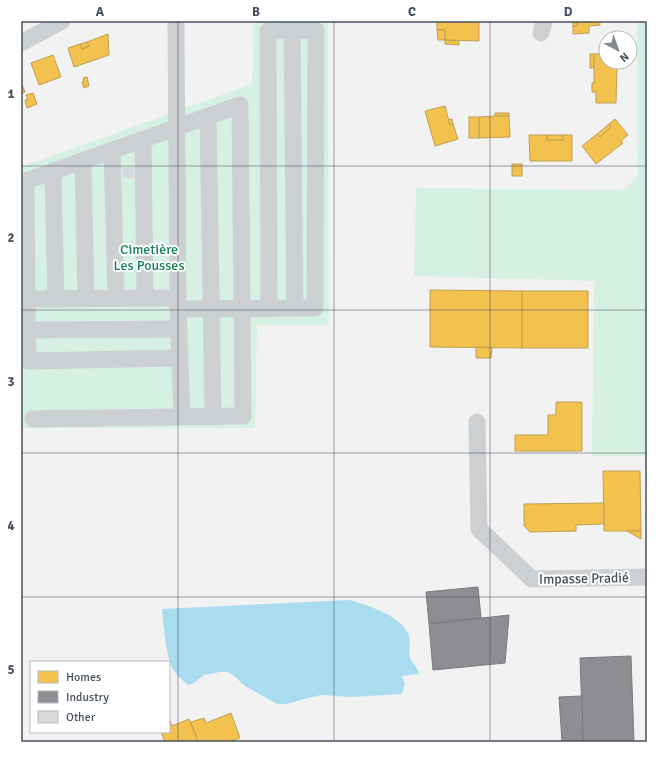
<svg xmlns="http://www.w3.org/2000/svg" width="668" height="763" viewBox="0 0 668 763" font-family="Signika,sans-serif">
<style>
.green{fill:#d6f1e3}
.water{fill:#aadcef}
.homes{fill:#f2c14e;stroke:#bfa053}
.industry{fill:#8d8d92;stroke:#787b83}
.building{fill:#d9d9db;stroke:#e3e4e5}
.lines{fill:none;stroke-linecap:round;stroke-linejoin:round}
.minor{stroke:#cdd0d3;stroke-width:17}
.grid{fill:none;stroke:#48525f;stroke-width:1;stroke-opacity:0.55}
.labels{text-anchor:middle;stroke-width:4;stroke-linejoin:round;paint-order:stroke}
.park-label{font-size:14px;fill:#158355;stroke:#fff}
.street-label{font-size:14px;fill:#48525f;stroke:#fff}
.neatline{fill:none;stroke:#48525f;stroke-width:1.5}
.grid-label{font-size:13px;text-anchor:middle;font-weight:bold;fill:#48525f}
</style>
<rect width="100%" height="100%" fill="#f2f2f2"/>
<g class="green">
<polygon points="254,21 328,21 329,325 257,325 255,428 22,428 21,167 252,84"/>
<polygon points="637,21 647,21 647,456 592,456 594,281 414,276 416,188 623,190 638,176"/>
</g>
<path class="water" d="M349,600C366,604 404,617 409,636C411,643 408,651 410,658C413,664 418,668 419,674L402,676L405,684L402,694L351,697L321,695L286,704H277L245,686L233,675L228,672H220L204,675L192,684L188,685C182,680 176,675 173,669C165,654 164,625 162,609Z"/>
<g class="homes">
<polygon points="437,21 479,21 479,41 445,40 445,30 437,30"/>
<rect x="573" y="21" width="4" height="5"/>
<polygon points="577,21 600,21 600,25 589,26 589,33 573,34 573,26 577,26"/>
<polygon points="437,30 445,30 445,40 438,40"/>
<polygon points="108,34 109,55 74,67 68,48 80,44 82,49 89,46 87,42"/>
<polygon points="445,40 459,41 459,45 445,44"/>
<polygon points="87,42 89,46 82,49 80,44"/>
<rect x="590" y="54" width="4" height="14"/>
<polygon points="594,54 606,54 606,62 617,62 616,103 596,103 596,92 592,92 592,83 594,83"/>
<polygon points="53,55 61,77 39,85 31,63"/>
<polygon points="87,77 89,86 84,88 82,82 84,81 83,78"/>
<polygon points="21,82 25,92 21,94"/>
<polygon points="33,93 37,104 27,108 25,100 28,100 26,95"/>
<polygon points="445,106 450,125 453,124 458,139 435,146 425,111"/>
<rect x="495" y="113" width="14" height="3"/>
<polygon points="495,116 509,116 510,137 479,138 479,117"/>
<rect x="469" y="117" width="10" height="21"/>
<polygon points="452,119 453,124 450,125 448,120"/>
<polygon points="615,119 628,135 621,141 623,143 596,164 582,146 597,134 600,137 611,127 609,124"/>
<polygon points="609,124 611,127 600,137 597,134"/>
<polygon points="529,135 547,135 547,140 563,140 563,135 572,135 572,161 530,161"/>
<rect x="547" y="135" width="16" height="5"/>
<rect x="512" y="164" width="10" height="12"/>
<polygon points="430,290 522,291 522,348 430,347"/>
<rect x="522" y="291" width="66" height="57"/>
<polygon points="476,347 492,348 491,358 476,358"/>
<polygon points="556,402 582,402 582,451 515,451 515,435 548,435 548,415 556,415"/>
<polygon points="603,471 640,471 641,531 604,531"/>
<polygon points="604,503 604,524 576,525 576,531 530,532 524,526 524,504"/>
<polygon points="627,531 641,531 641,539"/>
<polygon points="231,713 240,738 228,742 198,742 191,722 204,718 206,723"/>
<polygon points="169,718 172,726 189,719 198,742 165,742 161,732 169,732"/>
</g>
<g class="industry">
<polygon points="478,587 481,618 429,624 426,592"/>
<polygon points="509,615 505,663 433,670 429,624"/>
<polygon points="631,656 634,742 583,742 580,658"/>
<polygon points="582,696 583,742 562,742 559,697"/>
</g>
<polygon class="building" points="122,167 134,167 134,178 123,178"/>
<g class="lines">
<g class="minor">
<polyline points="176,21 178,309 182,416"/>
<polyline points="292,31 295,308"/>
<polyline points="541,33 544,21"/>
<polyline points="21,43 62,21"/>
<polyline points="208,116 213,416"/>
<polyline points="143,140 145,298"/>
<polyline points="112,151 116,298"/>
<polyline points="83,161 86,298"/>
<polyline points="53,172 56,299"/>
<polyline points="178,298 27,299 28,361 180,358"/>
<polyline points="27,299 26,181 240,105 243,416 33,419"/>
<polyline points="178,309 315,308 316,30 268,31 269,308"/>
<polyline points="28,330 179,329"/>
<polyline points="477,422 479,529 532,579 647,577"/>
</g>
</g>
<path class="grid" d="M178,21V742M334,21V742M490,21V742M21,166H647M21,310H647M21,453H647M21,597H647"/>
<g class="labels">
<g class="park-label">
<text x="149" y="254">Cimetière<tspan x="149" dy="16">Les Pousses</tspan></text>
</g>
<g class="street-label">
<text transform="translate(584 578) rotate(-1)" y="5">Impasse Pradié</text>
</g>
</g>
<rect width="668" height="763" fill="none" stroke="#ffffff" stroke-width="44"/>
<rect x="30" y="661" width="140" height="72" fill="#ffffff" stroke="#b6babf"/>
<rect x="38" y="671" width="20" height="12" fill="#f2c14e" stroke="#b6babf"/>
<text x="66" y="681" font-size="12" fill="#48525f">Homes</text>
<rect x="38" y="691" width="20" height="12" fill="#8d8d92" stroke="#b6babf"/>
<text x="66" y="701" font-size="12" fill="#48525f">Industry</text>
<rect x="38" y="711" width="20" height="12" fill="#d9d9db" stroke="#b6babf"/>
<text x="66" y="721" font-size="12" fill="#48525f">Other</text>
<g transform="translate(618 50) rotate(139)"><circle r="19" fill="#ffffff" stroke="#b6babf"/>
<path d="M0-3L7 15L0 10L-7 15Z" fill="#848a92"/>
<text y="-6" font-size="11" font-weight="bold" text-anchor="middle" fill="#48525f">N</text>
</g>
<rect x="22" y="22" width="624" height="719" class="neatline"/>
<g class="grid-label">
<text x="100" y="16">A</text>
<text x="256" y="16">B</text>
<text x="412" y="16">C</text>
<text x="568" y="16">D</text>
<text x="11" y="98">1</text>
<text x="11" y="242">2</text>
<text x="11" y="386">3</text>
<text x="11" y="530">4</text>
<text x="11" y="674">5</text>
</g>
</svg>
